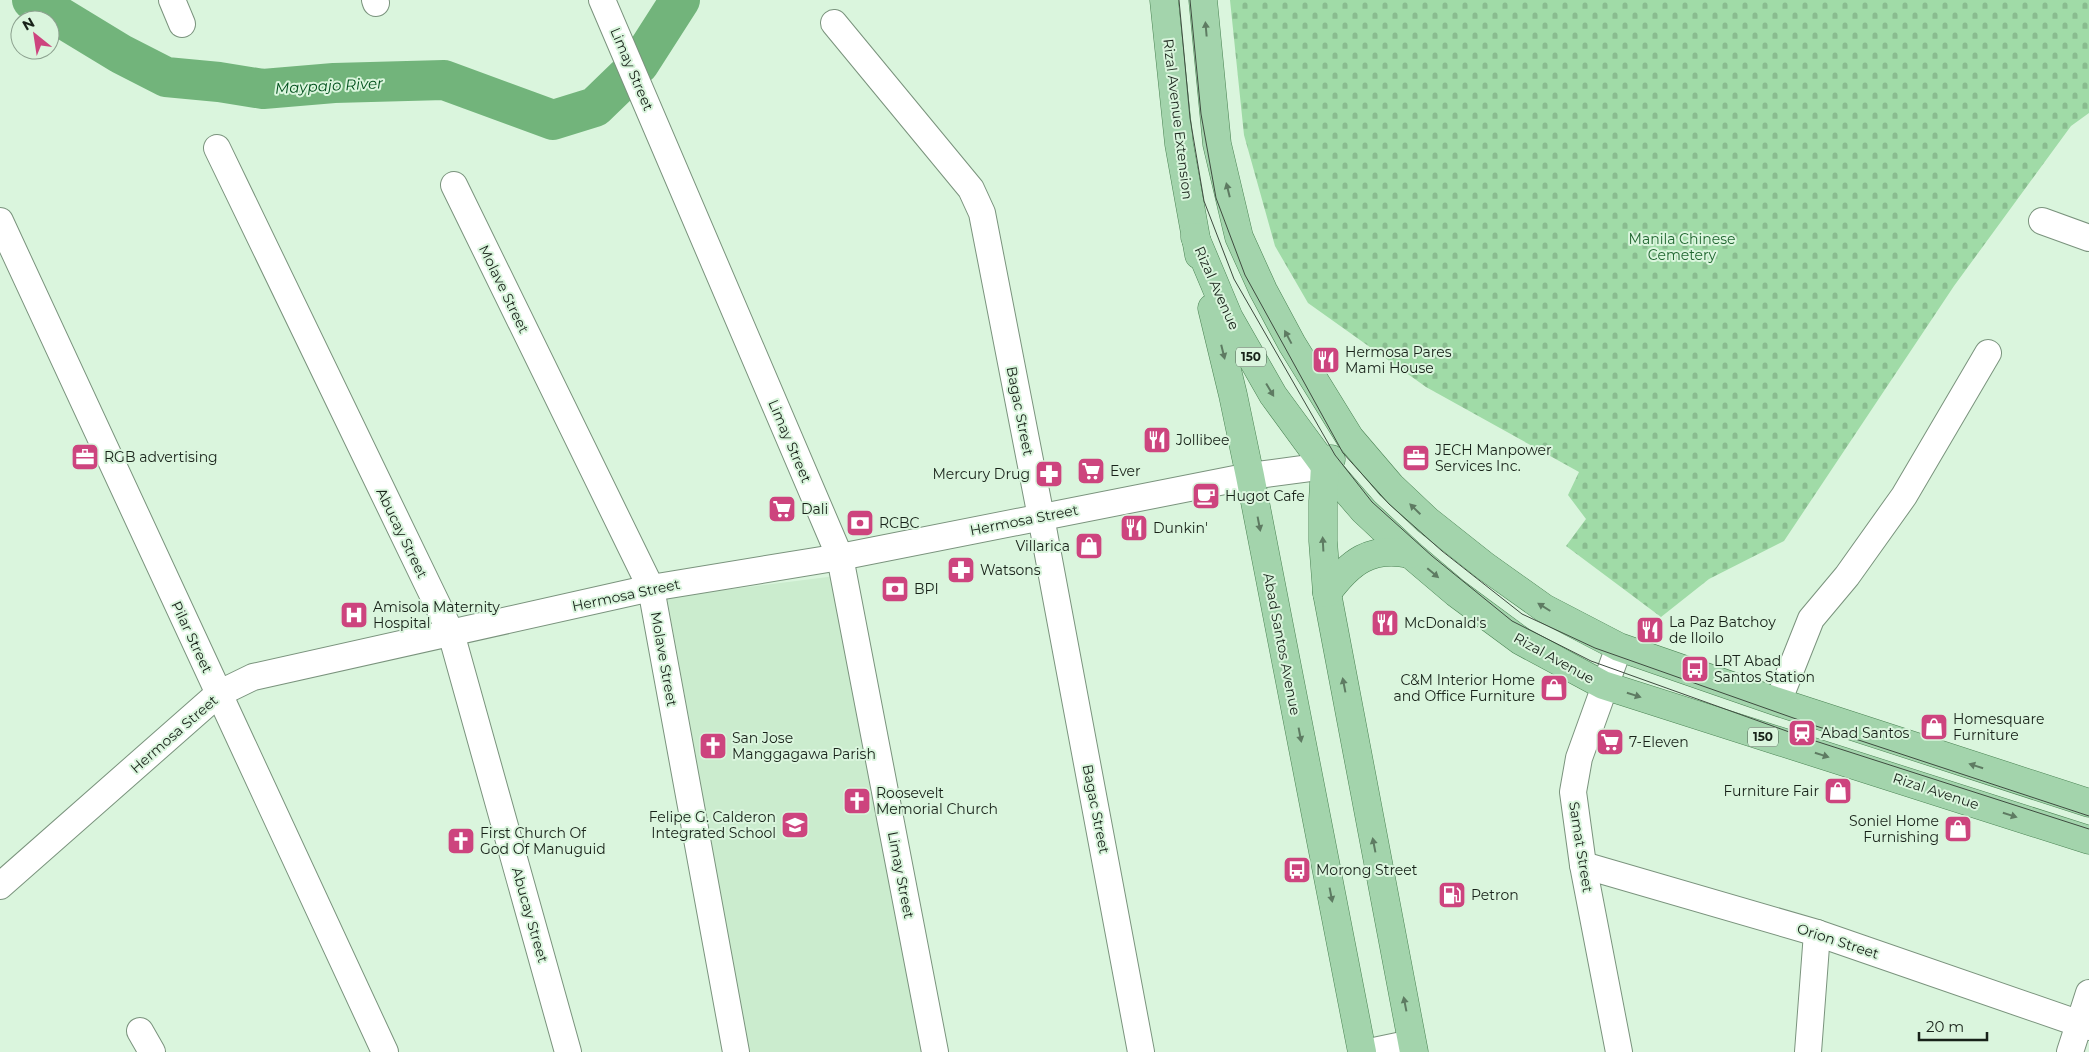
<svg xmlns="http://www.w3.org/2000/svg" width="2089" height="1052" viewBox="0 0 2089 1052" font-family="Montserrat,sans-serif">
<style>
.built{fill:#cbecce}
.cemetery{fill:url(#cemetery-stones)}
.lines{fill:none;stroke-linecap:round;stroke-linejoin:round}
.river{stroke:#72b47b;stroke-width:40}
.minor-casing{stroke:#7a937d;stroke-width:28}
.major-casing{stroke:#4b8354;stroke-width:29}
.minor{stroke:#fff;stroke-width:26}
.major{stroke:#a3d4ac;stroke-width:28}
.tram{stroke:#3e4b3f;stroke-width:1}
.oneway{fill:#5e7b62}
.labels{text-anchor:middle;stroke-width:4;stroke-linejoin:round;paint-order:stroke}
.shield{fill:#daf5dd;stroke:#526154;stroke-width:1}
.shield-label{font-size:12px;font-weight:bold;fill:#182219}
.street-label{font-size:14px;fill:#182219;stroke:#daf5dd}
.park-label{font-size:14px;fill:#206630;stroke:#daf5dd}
.poi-label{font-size:14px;fill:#182219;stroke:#daf5dd;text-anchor:start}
.water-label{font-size:15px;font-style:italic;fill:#00501c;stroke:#daf5dd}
</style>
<defs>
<pattern id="cemetery-stones" width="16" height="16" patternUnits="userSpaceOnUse" patternTransform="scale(1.25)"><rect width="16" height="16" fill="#a0dba7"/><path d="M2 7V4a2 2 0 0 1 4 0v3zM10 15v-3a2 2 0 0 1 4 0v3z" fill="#89bc8f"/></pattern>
</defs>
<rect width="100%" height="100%" fill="#daf5dd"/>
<polygon class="built" points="836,576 924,1052 749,1052 667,597"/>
<polygon class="cemetery" points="1230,0 2089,0 2089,113 2071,126 1954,286 1784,541 1709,579 1661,617 1566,546 1586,519 1568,495 1579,472 1426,387 1308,303 1275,246 1244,135"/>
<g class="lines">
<g class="river">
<polyline points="32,0 121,54 166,77 219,82 263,89 334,83 444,80 553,120 595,107 626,77"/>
<polyline points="639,64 680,0"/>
</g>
<defs>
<g id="minor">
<polyline points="172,0 182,24"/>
<polyline points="375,0 376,3"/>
<polyline points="602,0 840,557 935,1052"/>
<polyline points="834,23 971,189 982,213 1041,517 1141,1052"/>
<polyline points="217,148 451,633 568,1052"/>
<polyline points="454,185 651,588 736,1052"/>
<polyline points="0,221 385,1052"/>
<polyline points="2042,221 2089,238"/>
<polyline points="1619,647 1579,758 1573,792 1583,865 1619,1052"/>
<polyline points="1778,702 1811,619 1847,576 1904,496 1988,353"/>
<polyline points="1583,865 1817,933 2089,1027"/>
<polyline points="0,886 218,694 253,677 651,588 840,557 1250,476 1325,466"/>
<polyline points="140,1031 152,1052"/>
<polyline points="1369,1052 1412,1043"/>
<polyline points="1808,1052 1817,933"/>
<polyline points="2070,1052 2089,993"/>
</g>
<g id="major">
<polyline points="1164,0 1179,144 1199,255"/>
<polyline points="1203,0 1217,144 1239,237 1263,290 1292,344 1350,438 1391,486 1427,520 1485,566 1544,608 1619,647 1778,702 2089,803"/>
<polyline points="1195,237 1229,318 1273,395 1325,466 1364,511 1410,554 1456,593 1521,641 1603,685 2089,840"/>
<polyline points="1212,308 1233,395 1250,476 1362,1052"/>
<polyline points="1331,459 1325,466 1323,501 1323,541 1327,593 1414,1052"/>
<path d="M1327,593C1350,562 1370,546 1410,554"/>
</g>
</defs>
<use href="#minor" class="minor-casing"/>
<use href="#major" class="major-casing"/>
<use href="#minor" class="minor"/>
<use href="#major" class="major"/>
<g class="tram">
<polyline points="1179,0 1190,118 1204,201 1234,279 1335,455 1372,502 1432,556 1512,621 1591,661 1806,738 2089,829"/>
<polyline points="1190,0 1201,114 1216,198 1245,275 1343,453 1389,504 1442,551 1522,614 1595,648 1816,726 2089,816"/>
</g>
</g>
<defs><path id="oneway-solid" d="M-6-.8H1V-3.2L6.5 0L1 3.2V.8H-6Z" transform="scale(1.25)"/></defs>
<g class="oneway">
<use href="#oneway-solid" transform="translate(1206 29) rotate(-95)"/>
<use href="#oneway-solid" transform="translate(1228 190) rotate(-104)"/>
<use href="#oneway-solid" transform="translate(1288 337) rotate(-118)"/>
<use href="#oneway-solid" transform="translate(1223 352) rotate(76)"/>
<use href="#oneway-solid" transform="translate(1270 390) rotate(59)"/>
<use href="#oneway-solid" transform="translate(1415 509) rotate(-136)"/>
<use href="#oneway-solid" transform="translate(1259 524) rotate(79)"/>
<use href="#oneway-solid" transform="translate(1323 544) rotate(-93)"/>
<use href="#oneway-solid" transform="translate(1433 573) rotate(40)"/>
<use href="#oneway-solid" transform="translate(1544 607) rotate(-148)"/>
<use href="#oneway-solid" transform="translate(1344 685) rotate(-101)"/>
<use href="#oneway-solid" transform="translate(1634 695) rotate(18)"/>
<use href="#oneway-solid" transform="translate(1300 735) rotate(79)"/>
<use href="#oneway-solid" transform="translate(1822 755) rotate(18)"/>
<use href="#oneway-solid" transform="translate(1976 766) rotate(-162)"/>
<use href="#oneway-solid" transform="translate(2010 815) rotate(18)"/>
<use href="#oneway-solid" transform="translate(1374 845) rotate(-101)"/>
<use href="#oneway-solid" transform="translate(1331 895) rotate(79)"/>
<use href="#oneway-solid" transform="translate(1405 1004) rotate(-101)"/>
</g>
<defs>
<symbol id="restaurant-square" viewBox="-11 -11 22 22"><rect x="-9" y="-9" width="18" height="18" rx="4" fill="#cd447e" stroke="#daf5dd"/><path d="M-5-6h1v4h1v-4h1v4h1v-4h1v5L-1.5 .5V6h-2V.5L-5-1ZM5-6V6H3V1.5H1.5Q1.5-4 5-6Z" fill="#fff"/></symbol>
<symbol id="office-square" viewBox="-11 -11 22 22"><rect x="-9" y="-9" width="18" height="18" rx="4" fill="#cd447e" stroke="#daf5dd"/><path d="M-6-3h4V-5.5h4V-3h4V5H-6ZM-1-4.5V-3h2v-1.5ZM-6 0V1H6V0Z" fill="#fff"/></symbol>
<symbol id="supermarket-square" viewBox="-11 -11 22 22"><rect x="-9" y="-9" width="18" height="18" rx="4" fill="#cd447e" stroke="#daf5dd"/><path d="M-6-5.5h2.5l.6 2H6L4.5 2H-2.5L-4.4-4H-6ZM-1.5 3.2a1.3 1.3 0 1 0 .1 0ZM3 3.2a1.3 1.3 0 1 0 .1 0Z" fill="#fff"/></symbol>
<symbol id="pharmacy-square" viewBox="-11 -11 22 22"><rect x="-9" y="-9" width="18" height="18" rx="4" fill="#cd447e" stroke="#daf5dd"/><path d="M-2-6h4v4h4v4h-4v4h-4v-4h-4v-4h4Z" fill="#fff"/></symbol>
<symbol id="cafe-square" viewBox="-11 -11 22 22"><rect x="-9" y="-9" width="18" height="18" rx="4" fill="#cd447e" stroke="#daf5dd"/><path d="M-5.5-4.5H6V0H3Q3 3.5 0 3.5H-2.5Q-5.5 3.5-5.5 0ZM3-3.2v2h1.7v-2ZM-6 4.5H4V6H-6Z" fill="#fff"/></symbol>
<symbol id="bank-square" viewBox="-11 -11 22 22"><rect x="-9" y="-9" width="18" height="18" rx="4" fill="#cd447e" stroke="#daf5dd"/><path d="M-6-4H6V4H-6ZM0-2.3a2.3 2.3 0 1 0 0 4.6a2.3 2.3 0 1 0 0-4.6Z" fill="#fff"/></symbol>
<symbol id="shop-square" viewBox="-11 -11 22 22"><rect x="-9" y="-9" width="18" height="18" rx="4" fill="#cd447e" stroke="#daf5dd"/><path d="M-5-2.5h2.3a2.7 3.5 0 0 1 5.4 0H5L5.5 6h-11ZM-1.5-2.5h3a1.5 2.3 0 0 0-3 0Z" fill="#fff"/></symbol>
<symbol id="hospital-square" viewBox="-11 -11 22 22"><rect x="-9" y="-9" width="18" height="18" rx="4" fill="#cd447e" stroke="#daf5dd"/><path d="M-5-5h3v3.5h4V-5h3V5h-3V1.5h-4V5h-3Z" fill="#fff"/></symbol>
<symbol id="bus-square" viewBox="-11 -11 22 22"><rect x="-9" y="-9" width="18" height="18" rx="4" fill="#cd447e" stroke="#daf5dd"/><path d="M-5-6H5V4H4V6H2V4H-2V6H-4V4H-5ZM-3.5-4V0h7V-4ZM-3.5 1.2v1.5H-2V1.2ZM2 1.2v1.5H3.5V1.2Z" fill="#fff"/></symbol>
<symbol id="station-square" viewBox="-11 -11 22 22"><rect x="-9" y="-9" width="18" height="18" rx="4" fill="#cd447e" stroke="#daf5dd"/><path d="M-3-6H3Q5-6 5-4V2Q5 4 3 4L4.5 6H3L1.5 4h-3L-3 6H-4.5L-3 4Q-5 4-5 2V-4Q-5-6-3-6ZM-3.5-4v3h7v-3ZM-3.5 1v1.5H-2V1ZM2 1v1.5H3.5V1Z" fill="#fff"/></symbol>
<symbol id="church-square" viewBox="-11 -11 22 22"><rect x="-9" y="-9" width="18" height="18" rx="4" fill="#cd447e" stroke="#daf5dd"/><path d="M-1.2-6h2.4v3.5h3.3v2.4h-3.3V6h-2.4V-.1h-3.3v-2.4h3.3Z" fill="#fff"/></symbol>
<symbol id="school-square" viewBox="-11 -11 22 22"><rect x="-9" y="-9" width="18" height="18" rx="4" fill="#cd447e" stroke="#daf5dd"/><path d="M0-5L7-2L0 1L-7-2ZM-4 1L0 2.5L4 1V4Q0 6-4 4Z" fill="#fff"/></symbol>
<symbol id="fuel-square" viewBox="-11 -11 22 22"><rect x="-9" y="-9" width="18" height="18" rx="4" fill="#cd447e" stroke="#daf5dd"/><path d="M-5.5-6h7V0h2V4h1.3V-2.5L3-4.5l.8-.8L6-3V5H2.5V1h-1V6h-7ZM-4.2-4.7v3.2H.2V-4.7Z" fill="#fff"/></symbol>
</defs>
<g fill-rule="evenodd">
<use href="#restaurant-square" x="1310" y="344" width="32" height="32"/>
<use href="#restaurant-square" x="1141" y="424" width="32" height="32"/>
<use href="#office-square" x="69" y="441" width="32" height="32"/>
<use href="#office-square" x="1400" y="442" width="32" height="32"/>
<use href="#supermarket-square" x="1075" y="455" width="32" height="32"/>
<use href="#pharmacy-square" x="1033" y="458" width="32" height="32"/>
<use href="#cafe-square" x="1190" y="480" width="32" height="32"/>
<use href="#supermarket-square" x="766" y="493" width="32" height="32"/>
<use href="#bank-square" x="844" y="507" width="32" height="32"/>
<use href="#restaurant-square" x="1118" y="512" width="32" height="32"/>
<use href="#shop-square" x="1073" y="530" width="32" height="32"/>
<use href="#pharmacy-square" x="945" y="554" width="32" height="32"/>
<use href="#bank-square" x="879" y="573" width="32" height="32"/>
<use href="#hospital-square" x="338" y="599" width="32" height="32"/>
<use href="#restaurant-square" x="1369" y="607" width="32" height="32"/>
<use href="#restaurant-square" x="1634" y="614" width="32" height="32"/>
<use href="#bus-square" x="1679" y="653" width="32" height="32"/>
<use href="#shop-square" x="1538" y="672" width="32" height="32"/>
<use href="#shop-square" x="1918" y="711" width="32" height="32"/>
<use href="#station-square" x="1786" y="717" width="32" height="32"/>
<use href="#supermarket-square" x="1594" y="726" width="32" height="32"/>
<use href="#church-square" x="697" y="730" width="32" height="32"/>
<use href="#shop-square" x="1822" y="775" width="32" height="32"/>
<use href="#church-square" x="841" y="785" width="32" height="32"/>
<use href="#school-square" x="779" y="809" width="32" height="32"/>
<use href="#shop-square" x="1942" y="813" width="32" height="32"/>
<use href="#church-square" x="445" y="825" width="32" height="32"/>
<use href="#bus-square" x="1281" y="854" width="32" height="32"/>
<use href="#fuel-square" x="1436" y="879" width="32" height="32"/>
</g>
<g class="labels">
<g class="shield">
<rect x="1236" y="347.5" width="30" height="19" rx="4"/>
<rect x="1748" y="727.5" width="30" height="19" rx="4"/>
</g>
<g class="shield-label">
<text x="1251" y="361">150</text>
<text x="1763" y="741">150</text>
</g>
<g class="street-label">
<text transform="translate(632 69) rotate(67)" y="5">Limay Street</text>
<text transform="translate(1178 119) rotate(83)" y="5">Rizal Avenue Extension</text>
<text transform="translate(1217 288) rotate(66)" y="5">Rizal Avenue</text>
<text transform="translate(504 289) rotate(64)" y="5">Molave Street</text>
<text transform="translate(1020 411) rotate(79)" y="5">Bagac Street</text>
<text transform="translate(790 441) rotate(67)" y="5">Limay Street</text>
<text transform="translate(1024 520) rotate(-11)" y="5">Hermosa Street</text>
<text transform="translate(402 533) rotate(64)" y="5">Abucay Street</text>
<text transform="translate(626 595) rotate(-12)" y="5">Hermosa Street</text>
<text transform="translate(192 637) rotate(65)" y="5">Pilar Street</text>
<text transform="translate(1282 644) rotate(79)" y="5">Abad Santos Avenue</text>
<text transform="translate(1554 658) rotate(29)" y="5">Rizal Avenue</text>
<text transform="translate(664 659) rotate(80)" y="5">Molave Street</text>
<text transform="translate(174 734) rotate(-41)" y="5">Hermosa Street</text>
<text transform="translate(1936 791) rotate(18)" y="5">Rizal Avenue</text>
<text transform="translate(1096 809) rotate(79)" y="5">Bagac Street</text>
<text transform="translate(1581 847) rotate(81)" y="5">Samat Street</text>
<text transform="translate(901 875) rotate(79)" y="5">Limay Street</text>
<text transform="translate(530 915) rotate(74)" y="5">Abucay Street</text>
<text transform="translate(1838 941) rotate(18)" y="5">Orion Street</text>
</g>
<g class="park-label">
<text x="1682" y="244">Manila Chinese<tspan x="1682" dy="16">Cemetery</tspan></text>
</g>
<g class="poi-label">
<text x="1345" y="357">Hermosa Pares<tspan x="1345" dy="16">Mami House</tspan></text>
<text x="1176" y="445">Jollibee</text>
<text x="1435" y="455">JECH Manpower<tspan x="1435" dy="16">Services Inc.</tspan></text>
<text x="104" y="462">RGB advertising</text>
<text x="1110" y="476">Ever</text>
<text x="1030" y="479" text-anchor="end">Mercury Drug</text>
<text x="1225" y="501">Hugot Cafe</text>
<text x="801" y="514">Dali</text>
<text x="879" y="528">RCBC</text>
<text x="1153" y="533">Dunkin'</text>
<text x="1070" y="551" text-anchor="end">Villarica</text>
<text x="980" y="575">Watsons</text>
<text x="914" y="594">BPI</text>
<text x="373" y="612">Amisola Maternity<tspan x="373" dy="16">Hospital</tspan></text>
<text x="1669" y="627">La Paz Batchoy<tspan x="1669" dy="16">de Iloilo</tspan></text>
<text x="1404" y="628">McDonald's</text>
<text x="1714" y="666">LRT Abad<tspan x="1714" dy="16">Santos Station</tspan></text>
<text x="1535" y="685" text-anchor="end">C&amp;M Interior Home<tspan x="1535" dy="16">and Office Furniture</tspan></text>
<text x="1953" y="724">Homesquare<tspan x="1953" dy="16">Furniture</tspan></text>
<text x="1821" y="738">Abad Santos</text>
<text x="732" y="743">San Jose<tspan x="732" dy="16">Manggagawa Parish</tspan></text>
<text x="1629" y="747">7-Eleven</text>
<text x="1819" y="796" text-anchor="end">Furniture Fair</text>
<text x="876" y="798">Roosevelt<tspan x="876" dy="16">Memorial Church</tspan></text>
<text x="776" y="822" text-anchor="end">Felipe G. Calderon<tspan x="776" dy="16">Integrated School</tspan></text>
<text x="1939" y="826" text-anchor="end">Soniel Home<tspan x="1939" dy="16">Furnishing</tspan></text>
<text x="480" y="838">First Church Of<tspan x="480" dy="16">God Of Manuguid</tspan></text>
<text x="1316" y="875">Morong Street</text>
<text x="1471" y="900">Petron</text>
</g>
<g class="water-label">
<text transform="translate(329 86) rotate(-3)" y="5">Maypajo River</text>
</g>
</g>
<g transform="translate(35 35) rotate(330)"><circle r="24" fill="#daf5dd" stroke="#8ca18f"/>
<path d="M0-4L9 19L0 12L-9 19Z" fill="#cd447e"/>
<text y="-8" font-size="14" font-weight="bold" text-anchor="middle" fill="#182219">N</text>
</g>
<path d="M1919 1032v8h68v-8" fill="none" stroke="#182219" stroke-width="2.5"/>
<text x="1926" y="1032" font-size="15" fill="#182219" stroke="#daf5dd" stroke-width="4" paint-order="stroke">20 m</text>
</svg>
